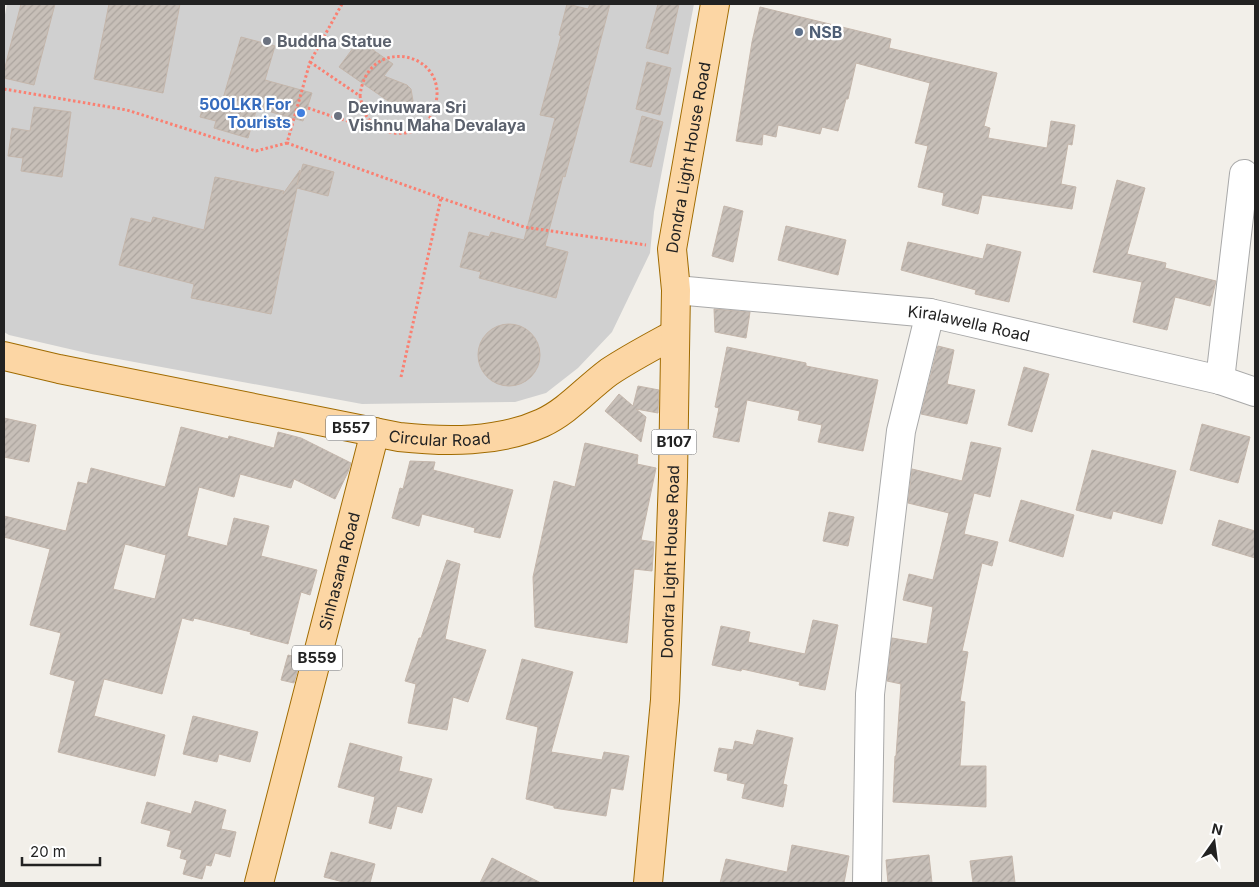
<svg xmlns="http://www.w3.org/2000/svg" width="1259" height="887" viewBox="0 0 1259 887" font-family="Inter,sans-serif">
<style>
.religious{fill:#d0d0d0}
.building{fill:url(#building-hatch);stroke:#c4b6ab;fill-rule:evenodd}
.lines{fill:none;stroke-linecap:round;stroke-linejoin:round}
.minor-casing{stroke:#a9a9a9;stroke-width:30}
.major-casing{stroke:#a06b00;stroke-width:30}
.path{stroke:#fa8072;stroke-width:3;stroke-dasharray:2.5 2.5;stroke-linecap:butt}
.minor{stroke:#fff;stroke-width:28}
.major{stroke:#fcd6a4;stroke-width:28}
.service-dot{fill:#5c6f8a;stroke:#fff;stroke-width:2}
.worship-dot{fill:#6b7280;stroke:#fff;stroke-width:2}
.shop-dot{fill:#3f7fe0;stroke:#fff;stroke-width:2}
.labels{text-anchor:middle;stroke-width:4.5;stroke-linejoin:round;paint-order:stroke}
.shield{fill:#fff;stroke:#646464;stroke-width:1}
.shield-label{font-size:15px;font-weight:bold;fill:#222}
.service-label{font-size:16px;font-weight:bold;fill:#4e5e75;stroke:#fff;text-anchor:start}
.worship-label{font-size:16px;font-weight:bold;fill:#5b616d;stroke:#fff;text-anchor:start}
.shop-label{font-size:16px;font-weight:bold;fill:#366cbe;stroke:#fff;text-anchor:end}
.street-label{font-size:16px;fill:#222;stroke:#fff}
</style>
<defs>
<pattern id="building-hatch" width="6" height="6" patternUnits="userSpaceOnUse" patternTransform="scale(1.25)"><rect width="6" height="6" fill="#c7bfb8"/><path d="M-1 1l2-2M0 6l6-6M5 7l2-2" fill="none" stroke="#aba49e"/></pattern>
</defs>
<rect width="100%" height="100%" fill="#f2efe9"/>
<polygon class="religious" points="7,4 694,4 654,212 650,253 612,332 578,368 546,393 515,402 362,404 91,354 9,335 4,332 4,20"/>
<g class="building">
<polygon points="21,4 55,4 34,85 4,78 4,71"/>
<polygon points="109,4 180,4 163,93 94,79"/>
<polygon points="567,4 588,9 590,4 610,4 579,124 565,177 563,176 545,246 568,252 556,298 479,278 481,272 460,267 469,232 489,237 491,232 524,240 555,118 540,115 561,36 559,35"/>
<polygon points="658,4 679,4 668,54 646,48"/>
<polygon points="760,7 891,39 889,48 997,73 984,126 990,128 988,138 1047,148 1051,121 1075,125 1072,145 1068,144 1061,184 1076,187 1072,209 982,195 978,214 942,205 944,193 918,187 928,146 915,143 930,83 856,63 848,99 846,99 838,131 822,127 820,134 778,125 776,137 763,134 762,145 736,141 752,42"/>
<polygon points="241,37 275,46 265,80 312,93 303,121 257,108 248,138 214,128 216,121 200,117 206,97 222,102"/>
<polygon points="359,40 393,64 384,76 407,85 411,89 413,101 407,114 339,67"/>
<polygon points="647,62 671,68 660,115 636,109"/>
<polygon points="34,107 71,112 62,177 21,171 23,158 8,156 12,128 30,131"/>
<polygon points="642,116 663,122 651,167 630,162"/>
<polygon points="303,164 334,172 328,196 297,188 271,314 191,298 194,284 119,265 131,218 151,223 153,217 204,230 215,177 284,191 283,194 300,170 297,185"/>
<polygon points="1117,180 1145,188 1127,254 1166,263 1165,268 1216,281 1210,306 1175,297 1167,330 1133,322 1142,282 1093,272"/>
<polygon points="724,206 743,211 733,262 712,256"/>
<polygon points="786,226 846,240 838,275 778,260"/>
<polygon points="908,242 983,259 987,244 1021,252 1009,302 975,294 976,290 901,270"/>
<polygon points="714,309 750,312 746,338 715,332"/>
<circle cx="509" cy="355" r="31"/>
<polygon points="938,346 954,350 947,384 975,390 967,424 921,414"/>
<polygon points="727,347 806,363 806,366 878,380 863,451 818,442 822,425 798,420 800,411 747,400 739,442 713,437 719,408 715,407"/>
<polygon points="1024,367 1049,374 1032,432 1008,425"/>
<polygon points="638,386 659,390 658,413 636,409 646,417 641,442 605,411 619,394 633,406"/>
<polygon points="4,418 36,425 29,462 4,457"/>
<polygon points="1202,424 1250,437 1238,483 1190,470"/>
<path d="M181,427L228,439L229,436L274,448L278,432L301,438L351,463L348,472L335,499L294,479L291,488L240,474L234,497L199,487L187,536L227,546L234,518L269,526L261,556L317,570L310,595L301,592L288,644L250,634L251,632L194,618L193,621L182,618L162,694L104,679L94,716L165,735L155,776L58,752L75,681L50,674L61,633L30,625L50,549L4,537V516L66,531L78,482L87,484L91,468L165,487ZM125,544L166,555L155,599L113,589Z"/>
<polygon points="971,442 1001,448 990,497 974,493 964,534 998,542 992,566 982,563 962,651 968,652 960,701 965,702 960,766 986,766 986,807 893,802 895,756 896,756 901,684 887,681 892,638 927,644 933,607 903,600 909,574 933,580 949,513 908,503 912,469 962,481"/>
<polygon points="585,443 638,455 637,464 656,468 641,540 654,542 652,571 634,569 627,643 535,627 533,577 554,481 575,487"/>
<polygon points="1092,450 1176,471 1162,524 1113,511 1111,519 1076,510"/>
<polygon points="410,461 435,462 433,470 513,490 500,538 474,532 475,528 422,514 419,526 392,518 400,488 403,489"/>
<polygon points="1021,500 1074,515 1063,557 1009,541"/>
<polygon points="829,512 854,517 848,546 823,541"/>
<polygon points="1219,520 1255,531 1255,558 1212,545"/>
<polygon points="447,560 460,564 445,639 486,650 468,702 453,697 447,730 408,723 416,684 405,681 419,638 421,638"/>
<polygon points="813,620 838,625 825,690 799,685 800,682 742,669 741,671 712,665 721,626 750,632 748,642 805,654"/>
<polygon points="288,655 301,658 294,683 281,680"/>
<polygon points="522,659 573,672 551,752 602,760 604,752 629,756 623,790 611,788 606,816 554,808 554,806 526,799 538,727 506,719"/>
<polygon points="193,716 258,732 250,762 219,754 217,762 183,754"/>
<polygon points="757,730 793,738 783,784 787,785 783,807 742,798 745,784 727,780 728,774 714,771 719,748 733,750 735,741 753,745"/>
<polygon points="350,743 402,757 399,771 432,779 422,813 397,806 391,829 369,823 375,797 338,787"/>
<polygon points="195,801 226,810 221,829 236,832 230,857 215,853 211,866 206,865 202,879 183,874 187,860 180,858 182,850 167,846 171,831 141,823 147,802 191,814"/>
<polygon points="792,845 849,856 844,883 720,883 726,859 787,872"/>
<polygon points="331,852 375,864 370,883 347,883 324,877"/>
<polygon points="929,855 932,883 888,883 886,860"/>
<polygon points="1012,856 1015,883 973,883 970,861"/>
<polygon points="492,858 541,883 480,883"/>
</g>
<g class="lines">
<defs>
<g id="minor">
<path id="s1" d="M676,290L930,313L1220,380L1255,392"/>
<polyline points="1220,380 1244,174"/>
<polyline points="867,883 870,694 901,431 930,313"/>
</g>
<g id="major">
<path id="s2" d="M4,356L59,369L399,437C446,442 498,443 542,423C568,411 586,389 609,372C630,358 653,346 675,334"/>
<path id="s3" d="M259,883L375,432"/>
<path id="s4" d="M648,883L665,700L673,477L676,290L672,249L715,4"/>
</g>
</defs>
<use href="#minor" class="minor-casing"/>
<use href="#major" class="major-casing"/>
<g class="path">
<polyline points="342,4 310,62 287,143 441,198 401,377"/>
<path d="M310,62L360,96C362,105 364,114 370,121C383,135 408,138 423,125C433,116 436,108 437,95C439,49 366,38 360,96"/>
<polyline points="4,89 127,110 256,151 287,143"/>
<polyline points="308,108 337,118 381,130"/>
<polyline points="441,198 524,227 646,245"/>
</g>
<use href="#minor" class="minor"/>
<use href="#major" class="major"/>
</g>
<circle class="service-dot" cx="799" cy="32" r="5"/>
<g class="worship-dot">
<circle cx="267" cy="41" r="5"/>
<circle cx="338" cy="116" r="5"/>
</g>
<circle class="shop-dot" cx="301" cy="113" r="5"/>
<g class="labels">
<g class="shield">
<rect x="326" y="415.5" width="50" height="25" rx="4"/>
<rect x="651.5" y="429.5" width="45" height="25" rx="4"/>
<rect x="292" y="645.5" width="50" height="25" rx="4"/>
</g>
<g class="shield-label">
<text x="351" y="433">B557</text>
<text x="674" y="447">B107</text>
<text x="317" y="663">B559</text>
</g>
<g class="service-label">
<text x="809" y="38">NSB</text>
</g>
<g class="worship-label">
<text x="277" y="47">Buddha Statue</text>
<text x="348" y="113">Devinuwara Sri<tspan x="348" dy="18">Vishnu Maha Devalaya</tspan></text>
</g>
<g class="shop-label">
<text x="291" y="110">500LKR For<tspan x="291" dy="18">Tourists</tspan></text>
</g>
<g class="street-label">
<text dy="6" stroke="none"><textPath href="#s4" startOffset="728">Dondra Light House Road</textPath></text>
<text dy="6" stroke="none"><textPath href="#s1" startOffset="295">Kiralawella Road</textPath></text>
<text dy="6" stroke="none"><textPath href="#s2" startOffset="444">Circular Road</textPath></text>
<text dy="6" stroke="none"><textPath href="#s4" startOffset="322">Dondra Light House Road</textPath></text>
<text dy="6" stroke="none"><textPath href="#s3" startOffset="322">Sinhasana Road</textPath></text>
</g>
</g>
<rect width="1259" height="887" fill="none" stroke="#222222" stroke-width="10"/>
<g transform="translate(1214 842) rotate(14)" stroke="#ffffff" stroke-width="4" paint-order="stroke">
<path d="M0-4L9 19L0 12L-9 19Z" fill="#222222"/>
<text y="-8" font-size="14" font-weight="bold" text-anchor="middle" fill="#222222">N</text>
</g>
<path d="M22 857v8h78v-8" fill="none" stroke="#222222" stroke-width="2.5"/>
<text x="30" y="857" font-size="15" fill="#222222" stroke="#ffffff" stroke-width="4" paint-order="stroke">20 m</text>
</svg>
